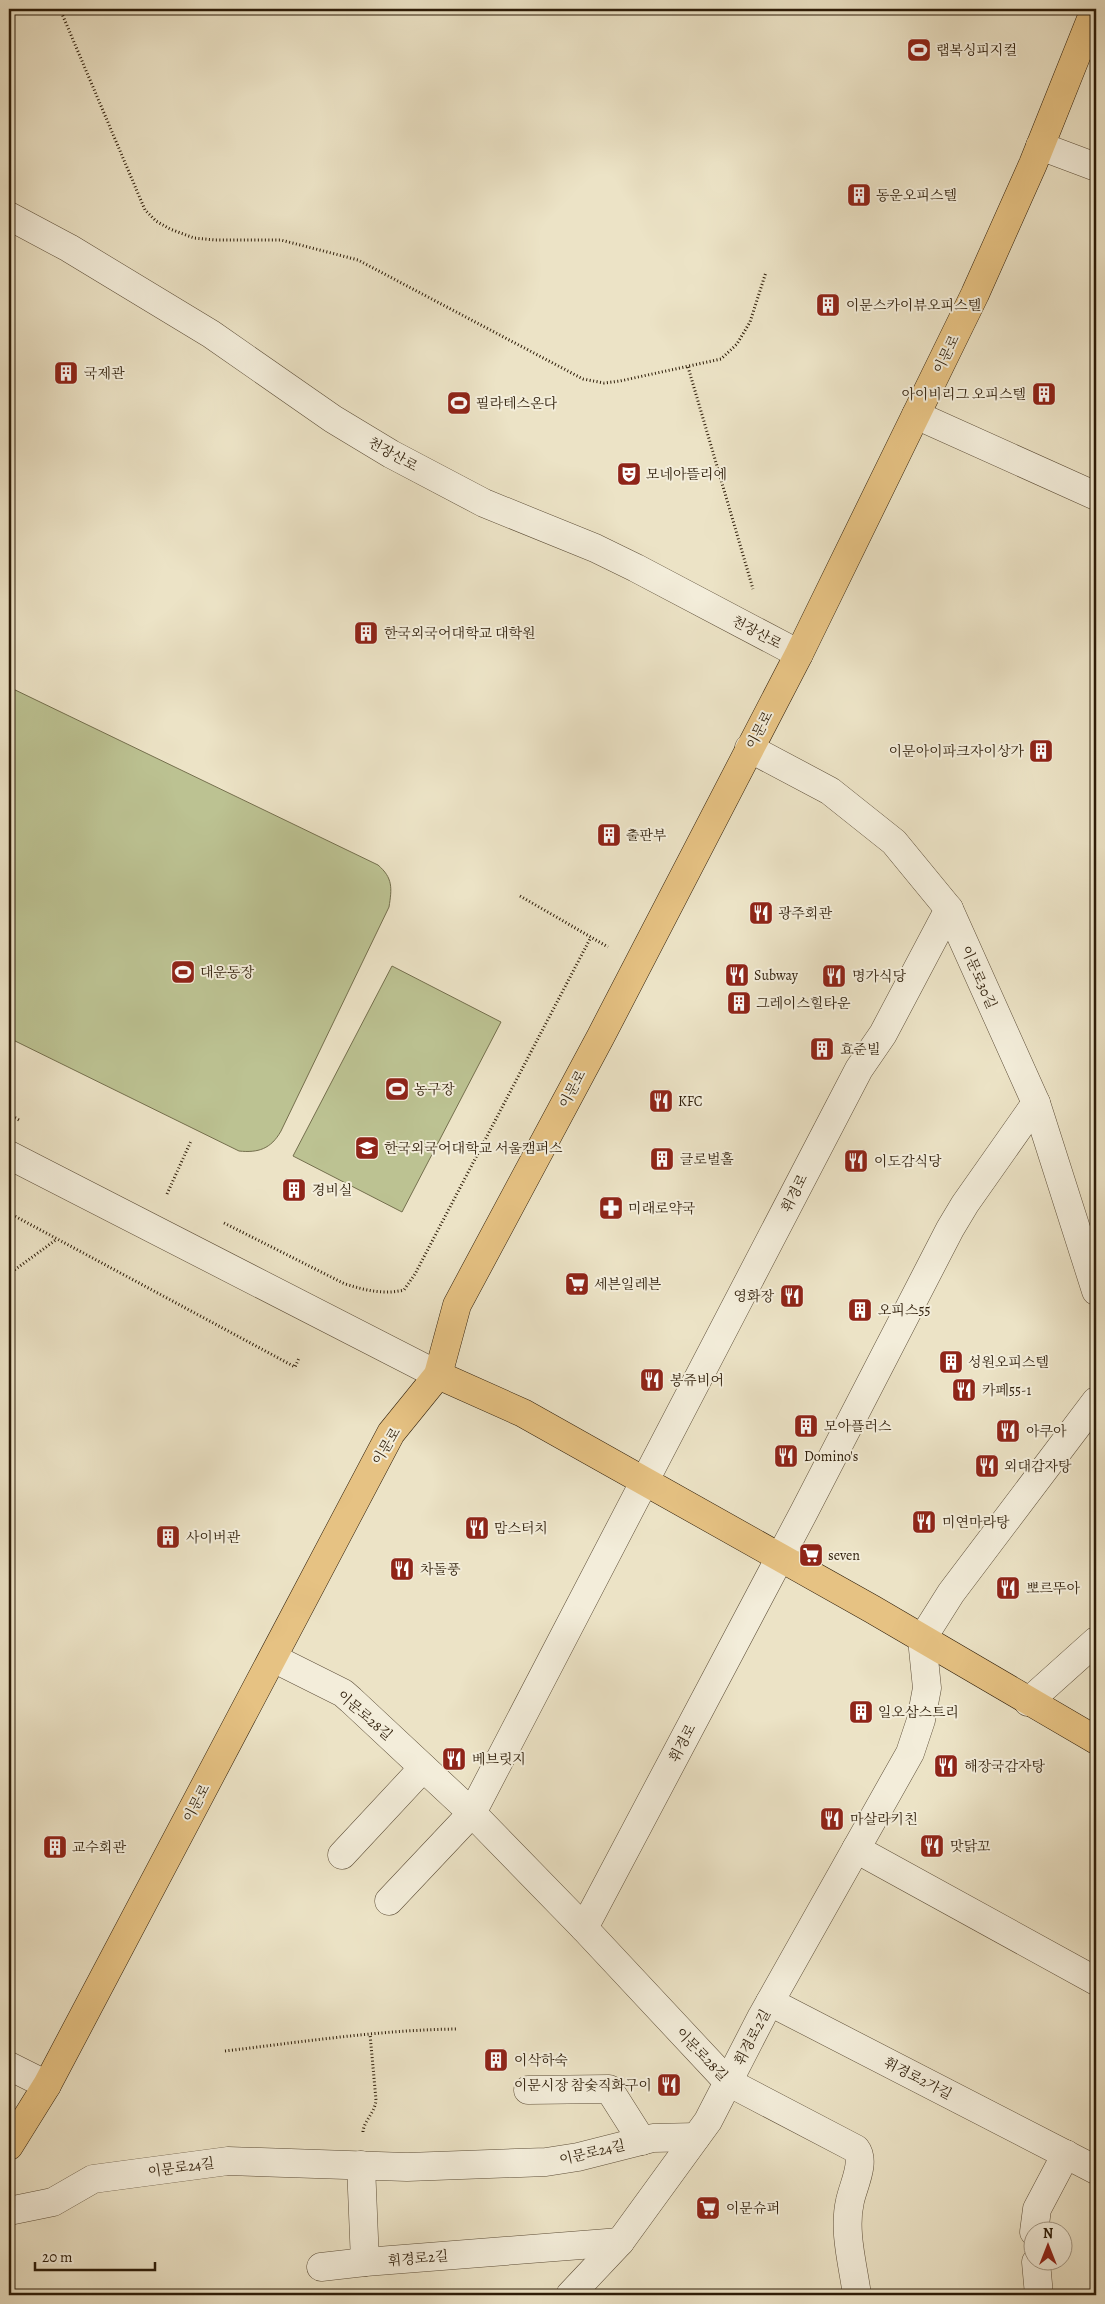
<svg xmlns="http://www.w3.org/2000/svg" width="1105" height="2304" viewBox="0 0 1105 2304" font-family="Alegreya,'Noto Serif KR',serif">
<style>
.green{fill:#bcc292;stroke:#746f4d}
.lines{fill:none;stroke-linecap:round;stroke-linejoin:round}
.minor-casing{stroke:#5d4e38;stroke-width:29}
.major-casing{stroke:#2d1c08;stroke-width:29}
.path{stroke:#2d1c08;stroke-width:3;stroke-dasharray:1 2.5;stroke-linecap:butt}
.minor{stroke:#f3edda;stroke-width:28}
.major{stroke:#e6c283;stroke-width:28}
.labels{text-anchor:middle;stroke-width:4;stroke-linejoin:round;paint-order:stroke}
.poi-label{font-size:14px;fill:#2d1c08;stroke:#f3edda;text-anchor:start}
.street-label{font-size:14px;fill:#2d1c08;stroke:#f3edda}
</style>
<rect width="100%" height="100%" fill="#ece3c6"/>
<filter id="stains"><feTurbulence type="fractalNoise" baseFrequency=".004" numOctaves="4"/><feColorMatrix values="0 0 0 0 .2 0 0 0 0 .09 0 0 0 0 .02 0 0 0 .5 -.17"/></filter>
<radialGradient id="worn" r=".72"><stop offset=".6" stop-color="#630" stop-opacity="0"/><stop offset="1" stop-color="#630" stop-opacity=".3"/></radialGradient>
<g class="green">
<path d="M9,687L378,865C393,878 392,888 389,907L281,1131C271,1149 258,1153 239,1151L9,1038Z"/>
<polygon points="392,966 501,1022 402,1212 293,1156"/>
</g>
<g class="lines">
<defs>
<g id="minor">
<polyline points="1040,146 1096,167"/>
<polyline points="9,216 69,248 211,334 333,419 391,454 484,503 595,548 636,568 799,654"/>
<polyline points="916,415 1096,496"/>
<polyline points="749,748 830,791 894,842 949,909 1036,1103 1096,1291"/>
<polyline points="9,1155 438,1375"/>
<path d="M273,1658L343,1693L351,1700L472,1813L584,1928L728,2082L856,2149C866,2162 853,2186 850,2201C843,2231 853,2265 857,2295"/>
<polyline points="1028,1702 1096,1641"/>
<polyline points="856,1849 1096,1981"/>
<polyline points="342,1855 423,1768"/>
<polyline points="389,1901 472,1813 859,1069 883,1034 949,909"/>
<polyline points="584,1928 804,1512 950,1229 965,1204 1036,1103"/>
<polyline points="770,2002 1096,2170"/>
<polyline points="9,2066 47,2085"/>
<polyline points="528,2090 609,2089 642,2141"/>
<polyline points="361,2165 365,2262 620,2242"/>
<polyline points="9,2211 53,2202 93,2179 228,2161 407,2167 546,2162 578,2157 653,2138 696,2137"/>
<polyline points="1034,2232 1037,2209 1066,2154"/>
<polyline points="1036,2262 1039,2295"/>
<polyline points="321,2267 365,2262"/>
<polyline points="570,2295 620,2242 708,2121 762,2016 910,1753 921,1720 927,1688 922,1639 951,1593 1096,1401"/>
</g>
<g id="major">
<polyline points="438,1375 523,1413 872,1609 1096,1740"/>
<polyline points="9,2146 47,2085 391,1433 438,1375 457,1305 601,1036 799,654 975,294 1033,164 1095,9"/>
</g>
</defs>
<use href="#minor" class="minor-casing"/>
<use href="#major" class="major-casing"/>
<g class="path">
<polyline points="60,9 145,210 156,221 170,229 194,238 215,240 281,240 358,260 583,379 604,383 620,381 721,359 737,344 750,322 766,272"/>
<polyline points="688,367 753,589"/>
<polyline points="520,896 608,947"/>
<polyline points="9,1114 19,1120"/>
<polyline points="167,1194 191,1141"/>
<polyline points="9,1213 295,1367 299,1358"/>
<path d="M224,1223L345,1284C365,1290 383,1295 404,1290L415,1274L591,937"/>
<polyline points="9,1274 57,1239"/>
<path d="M225,2051C302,2042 379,2030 457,2029"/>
<path d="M363,2132C364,2120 375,2113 376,2100L370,2034"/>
</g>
<use href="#minor" class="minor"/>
<use href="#major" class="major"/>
</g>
<defs>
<symbol id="stadium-square" viewBox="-11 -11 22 22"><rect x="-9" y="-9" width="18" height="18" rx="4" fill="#8f2418" stroke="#f3edda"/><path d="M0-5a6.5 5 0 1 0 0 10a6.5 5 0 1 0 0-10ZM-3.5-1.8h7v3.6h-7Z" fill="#fff"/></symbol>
<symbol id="building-square" viewBox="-11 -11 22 22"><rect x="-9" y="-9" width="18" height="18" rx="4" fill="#8f2418" stroke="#f3edda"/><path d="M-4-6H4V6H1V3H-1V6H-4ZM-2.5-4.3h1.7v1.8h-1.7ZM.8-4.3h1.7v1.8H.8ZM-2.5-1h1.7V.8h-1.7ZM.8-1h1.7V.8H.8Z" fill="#fff"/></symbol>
<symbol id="theatre-square" viewBox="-11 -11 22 22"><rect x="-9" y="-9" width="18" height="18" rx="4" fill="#8f2418" stroke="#f3edda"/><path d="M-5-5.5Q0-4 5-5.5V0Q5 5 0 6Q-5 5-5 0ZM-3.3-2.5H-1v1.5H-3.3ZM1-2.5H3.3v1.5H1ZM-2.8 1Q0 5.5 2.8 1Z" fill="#fff"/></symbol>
<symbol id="restaurant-square" viewBox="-11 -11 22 22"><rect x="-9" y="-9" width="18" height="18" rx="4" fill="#8f2418" stroke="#f3edda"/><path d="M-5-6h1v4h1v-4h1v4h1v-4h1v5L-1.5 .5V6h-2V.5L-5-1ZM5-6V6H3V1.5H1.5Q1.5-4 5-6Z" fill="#fff"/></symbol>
<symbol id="university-square" viewBox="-11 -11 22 22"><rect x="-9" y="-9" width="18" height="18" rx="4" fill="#8f2418" stroke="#f3edda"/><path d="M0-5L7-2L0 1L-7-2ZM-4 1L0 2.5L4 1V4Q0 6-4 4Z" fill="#fff"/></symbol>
<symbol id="pharmacy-square" viewBox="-11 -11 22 22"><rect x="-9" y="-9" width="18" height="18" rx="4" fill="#8f2418" stroke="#f3edda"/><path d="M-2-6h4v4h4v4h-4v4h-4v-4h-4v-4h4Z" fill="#fff"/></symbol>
<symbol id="supermarket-square" viewBox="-11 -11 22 22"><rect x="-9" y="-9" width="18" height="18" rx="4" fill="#8f2418" stroke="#f3edda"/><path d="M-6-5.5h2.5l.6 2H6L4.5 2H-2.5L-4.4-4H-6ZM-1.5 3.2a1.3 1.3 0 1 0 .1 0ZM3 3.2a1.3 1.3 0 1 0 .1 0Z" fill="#fff"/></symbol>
</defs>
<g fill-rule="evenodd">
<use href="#stadium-square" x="905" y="36" width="28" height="28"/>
<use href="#building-square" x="845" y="181" width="28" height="28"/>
<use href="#building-square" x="814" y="291" width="28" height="28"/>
<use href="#building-square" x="52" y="359" width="28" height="28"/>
<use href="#building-square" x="1030" y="380" width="28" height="28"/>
<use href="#stadium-square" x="445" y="389" width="28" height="28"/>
<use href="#theatre-square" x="615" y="460" width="28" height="28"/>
<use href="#building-square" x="352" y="619" width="28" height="28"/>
<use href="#building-square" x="1027" y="737" width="28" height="28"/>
<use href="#building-square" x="595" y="821" width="28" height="28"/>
<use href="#restaurant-square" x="747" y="899" width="28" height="28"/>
<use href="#stadium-square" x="169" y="958" width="28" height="28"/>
<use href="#restaurant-square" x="723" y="961" width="28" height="28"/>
<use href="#restaurant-square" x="820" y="962" width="28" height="28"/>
<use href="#building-square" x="725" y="989" width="28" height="28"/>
<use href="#building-square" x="808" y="1035" width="28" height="28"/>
<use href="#stadium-square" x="383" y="1075" width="28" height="28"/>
<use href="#restaurant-square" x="647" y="1087" width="28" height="28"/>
<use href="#university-square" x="353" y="1134" width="28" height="28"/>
<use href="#building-square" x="648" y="1145" width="28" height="28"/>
<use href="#restaurant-square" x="842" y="1147" width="28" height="28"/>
<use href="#building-square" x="280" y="1176" width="28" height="28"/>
<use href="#pharmacy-square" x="597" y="1194" width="28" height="28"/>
<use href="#supermarket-square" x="563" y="1270" width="28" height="28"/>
<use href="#restaurant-square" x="778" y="1282" width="28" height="28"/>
<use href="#building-square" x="846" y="1296" width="28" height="28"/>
<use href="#building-square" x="937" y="1348" width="28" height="28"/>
<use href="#restaurant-square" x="638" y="1366" width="28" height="28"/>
<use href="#restaurant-square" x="950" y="1376" width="28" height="28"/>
<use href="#building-square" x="792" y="1412" width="28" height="28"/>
<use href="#restaurant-square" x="994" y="1417" width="28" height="28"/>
<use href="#restaurant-square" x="772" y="1442" width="28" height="28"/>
<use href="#restaurant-square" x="973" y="1452" width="28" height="28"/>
<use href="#restaurant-square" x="910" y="1508" width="28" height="28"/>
<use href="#restaurant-square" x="463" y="1514" width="28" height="28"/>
<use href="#building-square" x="154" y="1523" width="28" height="28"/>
<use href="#supermarket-square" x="797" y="1541" width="28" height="28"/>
<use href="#restaurant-square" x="388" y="1555" width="28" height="28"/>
<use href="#restaurant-square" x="994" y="1574" width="28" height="28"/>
<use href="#building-square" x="847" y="1698" width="28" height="28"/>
<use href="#restaurant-square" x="440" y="1745" width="28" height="28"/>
<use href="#restaurant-square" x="932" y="1752" width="28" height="28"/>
<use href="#restaurant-square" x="818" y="1805" width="28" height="28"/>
<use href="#restaurant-square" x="918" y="1832" width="28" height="28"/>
<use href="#building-square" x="41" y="1833" width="28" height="28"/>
<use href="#building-square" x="482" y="2046" width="28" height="28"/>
<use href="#restaurant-square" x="655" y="2071" width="28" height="28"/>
<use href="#supermarket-square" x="694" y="2194" width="28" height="28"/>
</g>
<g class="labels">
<g class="poi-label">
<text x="936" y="55">랩복싱피지컬</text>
<text x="876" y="200">동운오피스텔</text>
<text x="846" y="310">이문스카이뷰오피스텔</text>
<text x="84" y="378">국제관</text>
<text x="1026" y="399" text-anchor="end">아이비리그 오피스텔</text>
<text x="476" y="408">필라테스온다</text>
<text x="646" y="479">모네아뜰리에</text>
<text x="384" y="638">한국외국어대학교 대학원</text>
<text x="1024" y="756" text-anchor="end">이문아이파크자이상가</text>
<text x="626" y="840">출판부</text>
<text x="778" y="918">광주회관</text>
<text x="200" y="977">대운동장</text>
<text x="754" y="980">Subway</text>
<text x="852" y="981">명가식당</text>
<text x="756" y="1008">그레이스힐타운</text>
<text x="840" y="1054">효준빌</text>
<text x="414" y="1094">농구장</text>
<text x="678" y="1106">KFC</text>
<text x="384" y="1153">한국외국어대학교 서울캠퍼스</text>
<text x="680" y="1164">글로벌홀</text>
<text x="874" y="1166">이도감식당</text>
<text x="312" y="1195">경비실</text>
<text x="628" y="1213">미래로약국</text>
<text x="594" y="1289">세븐일레븐</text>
<text x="774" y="1301" text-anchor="end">영화장</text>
<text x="878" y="1315">오피스55</text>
<text x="968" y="1367">성원오피스텔</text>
<text x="670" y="1385">봉쥬비어</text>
<text x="982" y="1395">카페55-1</text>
<text x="824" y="1431">모아플러스</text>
<text x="1026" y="1436">아쿠아</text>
<text x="804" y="1461">Domino's</text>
<text x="1004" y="1471">외대감자탕</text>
<text x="942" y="1527">미연마라탕</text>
<text x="494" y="1533">맘스터치</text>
<text x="186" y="1542">사이버관</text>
<text x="828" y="1560">seven</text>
<text x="420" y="1574">차돌풍</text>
<text x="1026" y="1593">뽀르뚜아</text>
<text x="878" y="1717">일오삼스트리</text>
<text x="472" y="1764">베브릿지</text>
<text x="964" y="1771">해장국감자탕</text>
<text x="850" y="1824">마살라키친</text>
<text x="950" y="1851">맛닭꼬</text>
<text x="72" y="1852">교수회관</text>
<text x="514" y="2065">이삭하숙</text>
<text x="652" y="2090" text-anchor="end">이문시장 참숯직화구이</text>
<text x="726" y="2213">이문슈퍼</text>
</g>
<g class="street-label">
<text transform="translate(946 354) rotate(-64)" y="5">이문로</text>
<text transform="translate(393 454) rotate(29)" y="5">천장산로</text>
<text transform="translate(757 632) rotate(28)" y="5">천장산로</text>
<text transform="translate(759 730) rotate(-62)" y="5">이문로</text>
<text transform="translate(979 977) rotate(66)" y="5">이문로30길</text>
<text transform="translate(572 1089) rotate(-62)" y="5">이문로</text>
<text transform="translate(794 1193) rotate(-63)" y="5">휘경로</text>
<text transform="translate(386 1446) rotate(-59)" y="5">이문로</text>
<text transform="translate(365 1715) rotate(41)" y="5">이문로28길</text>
<text transform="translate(682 1743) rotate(-62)" y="5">휘경로</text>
<text transform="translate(196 1803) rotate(-62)" y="5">이문로</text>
<text transform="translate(752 2037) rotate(-62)" y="5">휘경로2길</text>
<text transform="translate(702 2054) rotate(46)" y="5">이문로28길</text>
<text transform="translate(918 2078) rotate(27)" y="5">휘경로2가길</text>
<text transform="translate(592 2152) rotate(-13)" y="5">이문로24길</text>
<text transform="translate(181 2167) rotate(-8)" y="5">이문로24길</text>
<text transform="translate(418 2258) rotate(-5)" y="5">휘경로2길</text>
</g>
</g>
<rect width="1105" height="2304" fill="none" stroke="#ece3c6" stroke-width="30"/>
<rect x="10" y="10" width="1085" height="2284" fill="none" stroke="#2d1c08" stroke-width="2.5"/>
<rect x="15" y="15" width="1075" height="2274" fill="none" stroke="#2d1c08"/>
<g transform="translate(1048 2246)"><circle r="24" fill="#f3edda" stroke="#a49986"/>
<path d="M0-4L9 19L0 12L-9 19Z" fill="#8f2418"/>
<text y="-8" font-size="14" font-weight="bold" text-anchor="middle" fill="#2d1c08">N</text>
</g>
<path d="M35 2262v8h120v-8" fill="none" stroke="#2d1c08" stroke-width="2.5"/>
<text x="42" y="2262" font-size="15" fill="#2d1c08" stroke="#f3edda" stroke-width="4" paint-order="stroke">20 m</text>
<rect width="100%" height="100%" filter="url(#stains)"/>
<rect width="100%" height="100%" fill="url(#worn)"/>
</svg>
